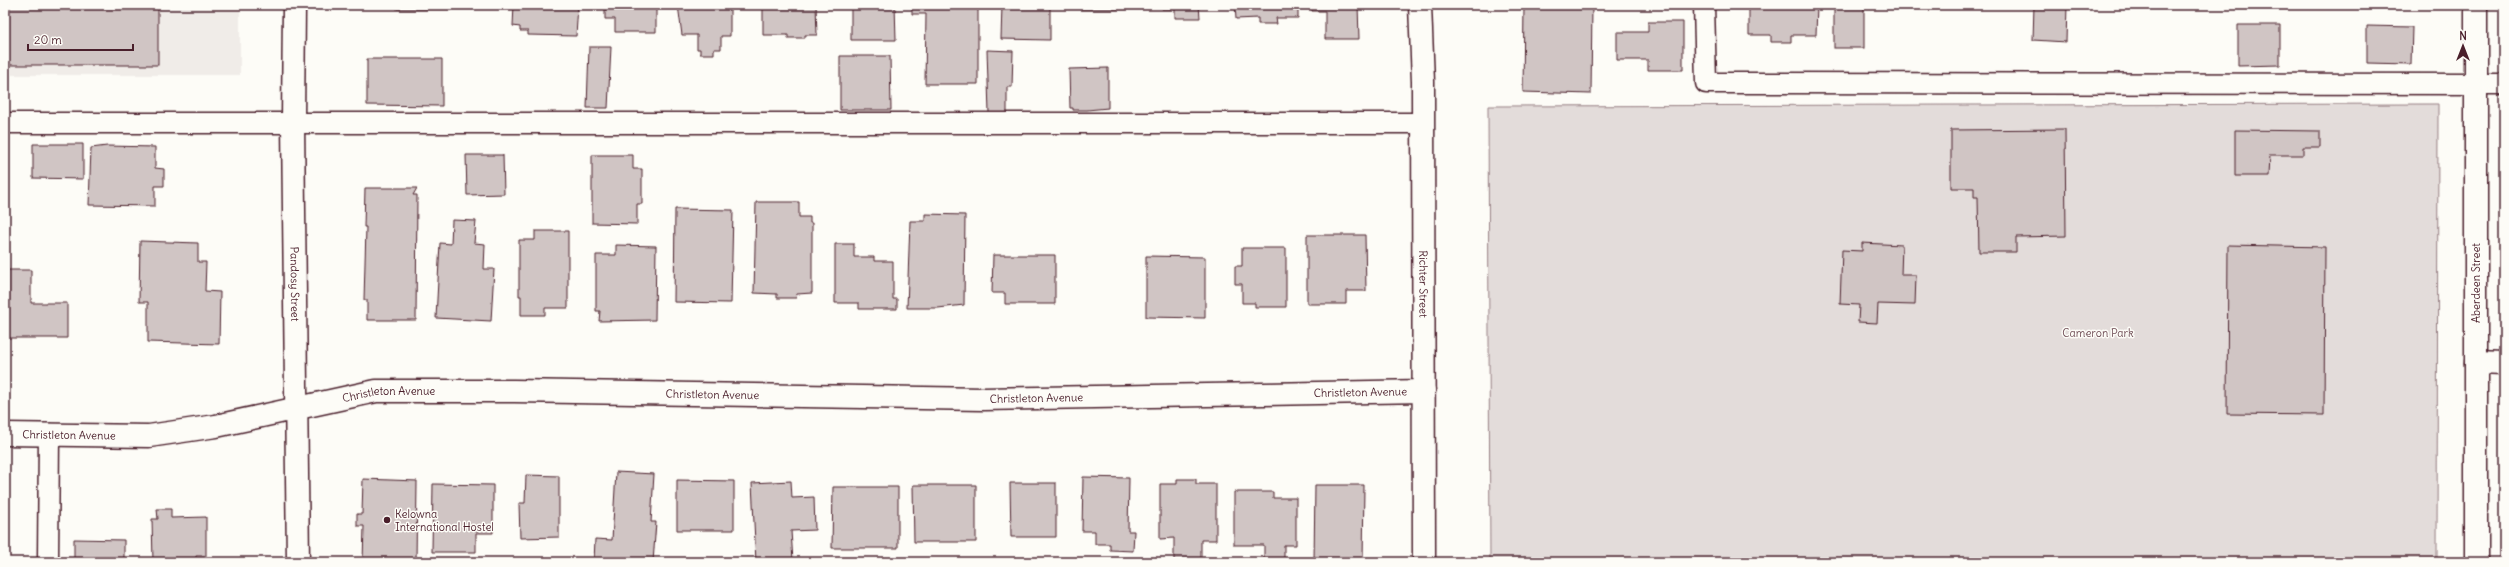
<svg xmlns="http://www.w3.org/2000/svg" width="2509" height="567" viewBox="0 0 2509 567" font-family="Delius,sans-serif">
<style>
.built{fill:#f0ece8}
.green{fill:#e3dcda;stroke:#967e82}
.building{fill:#d0c5c4;stroke:#4a1f2b}
.lines{fill:none;stroke-linecap:round;stroke-linejoin:round}
.service-casing{stroke:#4a1f2b;stroke-width:23}
.minor-casing{stroke:#4a1f2b;stroke-width:25}
.tertiary-casing{stroke:#4a1f2b;stroke-width:25}
.secondary-casing{stroke:#4a1f2b;stroke-width:25}
.service{stroke:#fdfcf7;stroke-width:20}
.minor{stroke:#fdfcf7;stroke-width:22}
.tertiary{stroke:#fdfcf7;stroke-width:22}
.secondary{stroke:#fdfcf7;stroke-width:22}
.poi-dot{fill:#4a1f2b;stroke:#fdfcf7;stroke-width:1.5}
.labels{text-anchor:middle;stroke-width:3;stroke-linejoin:round;paint-order:stroke}
.street-label{font-size:11px;fill:#4a1f2b;stroke:#fdfcf7}
.park-label{font-size:11px;fill:#704e57;stroke:#fdfcf7}
.poi-label{font-size:11px;fill:#4a1f2b;stroke:#fdfcf7;text-anchor:start}
</style>
<rect width="100%" height="100%" fill="#fdfcf7"/>
<filter id="ink" filterUnits="userSpaceOnUse"><feTurbulence type="fractalNoise" baseFrequency=".025" numOctaves="2"/><feDisplacementMap in="SourceGraphic" scale="8" xChannelSelector="R" yChannelSelector="G"/><feConvolveMatrix kernelMatrix="1 2 1 2 8 2 1 2 1" color-interpolation-filters="sRGB"/></filter>
<g filter="url(#ink)">
<rect class="built" x="5" y="5" width="235" height="70"/>
<polygon class="green" points="2438,104 2437,562 1490,562 1488,106"/>
<g class="building">
<rect x="5" y="5" width="153" height="60"/>
<rect x="397" y="5" width="54" height="4"/>
<polygon points="514,5 578,5 576,36 528,35 528,31 520,31 520,27 513,26"/>
<polygon points="605,5 656,5 656,32 615,32 615,19 605,19"/>
<polygon points="678,5 730,5 730,36 721,36 721,49 714,49 714,54 700,54 700,49 697,49 697,35 682,35"/>
<polygon points="763,5 816,5 817,35 805,35 805,38 788,38 788,35 763,35"/>
<polygon points="851,5 895,5 896,40 851,40"/>
<polygon points="912,5 978,5 978,84 925,84 926,14 912,14"/>
<polygon points="1002,5 1050,5 1050,40 1001,39"/>
<rect x="1080" y="5" width="58" height="4"/>
<polygon points="1162,5 1199,5 1200,18 1175,18 1175,9 1162,9"/>
<polygon points="1235,5 1298,5 1298,18 1276,18 1277,24 1258,24 1258,18 1236,19"/>
<polygon points="1312,5 1358,5 1359,39 1325,39 1325,11 1312,11"/>
<polygon points="1524,5 1592,5 1591,94 1523,92"/>
<polygon points="1749,5 1817,5 1816,35 1791,35 1791,42 1771,42 1771,35 1749,35"/>
<rect x="1834" y="5" width="30" height="43"/>
<polygon points="2034,5 2067,5 2066,42 2033,40"/>
<polygon points="1648,22 1683,22 1683,70 1648,70 1648,60 1617,60 1617,32 1648,32"/>
<polygon points="2238,25 2280,25 2280,65 2238,66"/>
<polygon points="2367,26 2412,27 2411,64 2367,63"/>
<polygon points="589,47 611,47 608,108 587,108"/>
<polygon points="987,50 1013,51 1012,87 1007,87 1007,113 989,113"/>
<polygon points="840,56 890,56 891,110 840,110"/>
<polygon points="367,59 442,59 442,106 367,105"/>
<polygon points="1108,68 1108,108 1087,110 1073,110 1073,108 1070,108 1069,69"/>
<polygon points="2065,129 2066,236 2016,237 2016,252 1979,252 1978,197 1974,197 1974,188 1951,188 1951,130"/>
<polygon points="2235,130 2320,131 2320,147 2303,147 2303,155 2270,155 2269,176 2235,176"/>
<polygon points="33,144 83,144 83,179 33,178"/>
<polygon points="107,146 155,147 155,168 164,169 164,186 155,186 155,206 89,205 91,148"/>
<polygon points="466,155 503,155 504,194 467,195"/>
<polygon points="592,155 633,155 633,169 642,169 642,204 637,204 637,224 592,223"/>
<polygon points="365,188 417,188 413,195 417,195 416,320 367,320 367,300 364,300 366,227 364,227"/>
<polygon points="756,202 799,202 799,217 810,217 810,223 812,223 812,293 797,294 796,298 777,298 777,294 754,293"/>
<polygon points="675,209 733,210 731,303 674,302"/>
<polygon points="925,214 965,215 964,305 938,308 907,308 910,221 925,221"/>
<polygon points="452,220 476,221 474,243 485,244 484,269 494,269 491,321 436,318 440,243 451,244"/>
<polygon points="535,231 568,231 568,308 545,308 545,315 521,315 521,296 519,296 519,240 535,240"/>
<polygon points="1307,235 1365,235 1366,291 1346,291 1346,304 1307,304"/>
<polygon points="140,241 198,243 198,262 206,262 205,291 220,292 219,344 148,342 148,302 139,302"/>
<polygon points="1862,243 1902,245 1901,275 1916,275 1915,305 1878,304 1877,323 1858,322 1859,305 1840,304 1842,250 1862,251"/>
<polygon points="835,244 854,244 854,257 874,257 874,261 893,261 893,299 897,299 897,309 859,309 859,303 835,303"/>
<polygon points="616,245 656,246 655,320 599,321 600,311 596,311 596,255 616,255"/>
<polygon points="2228,245 2325,247 2324,415 2227,414"/>
<polygon points="1242,248 1286,248 1286,307 1255,307 1255,303 1242,303 1242,284 1235,284 1235,266 1242,266"/>
<polygon points="993,255 1055,255 1055,304 1005,304 1005,293 992,293"/>
<polygon points="1146,256 1205,257 1205,318 1146,317"/>
<polygon points="5,270 31,270 31,303 67,303 67,338 5,338"/>
<polygon points="616,472 654,474 651,522 656,522 653,562 594,562 595,539 612,540"/>
<polygon points="526,475 559,476 559,537 520,538 519,503 525,503"/>
<polygon points="1083,477 1129,478 1128,531 1134,531 1133,551 1110,550 1110,544 1095,544 1095,531 1082,531"/>
<polygon points="363,479 417,481 416,562 363,562 364,526 357,526 357,514 362,514"/>
<polygon points="1177,479 1196,479 1196,484 1216,484 1216,540 1201,540 1201,562 1174,562 1174,538 1160,539 1160,484 1177,484"/>
<polygon points="677,480 734,481 734,530 677,530"/>
<polygon points="791,481 792,498 814,497 815,530 791,531 793,561 756,562 752,483"/>
<polygon points="1010,483 1056,483 1056,537 1011,537"/>
<polygon points="433,484 493,485 493,533 476,533 476,552 432,552"/>
<polygon points="913,485 976,485 976,542 914,542"/>
<polygon points="1315,485 1364,485 1363,562 1314,562"/>
<polygon points="833,487 898,487 898,548 832,548"/>
<polygon points="1234,492 1273,492 1273,498 1296,498 1296,545 1284,545 1284,562 1264,562 1264,545 1234,545"/>
<polygon points="157,509 171,509 171,518 206,517 206,556 196,556 196,562 153,562 152,519 158,519"/>
<polygon points="74,539 124,540 124,562 74,562"/>
</g>
<g class="lines">
<defs>
<g id="service">
<polyline points="1704,5 1706,83 2504,84"/>
<polyline points="5,123 1423,123"/>
<polyline points="48,562 49,434"/>
</g>
<g id="minor">
<polyline points="2476,5 2476,562"/>
<polyline points="2476,363 2504,364"/>
<path id="s1" d="M5,434L149,436L216,426L376,391H514L983,399L1424,391"/>
</g>
<g id="tertiary">
<path id="s2" d="M294,5L293,123L298,562"/>
</g>
<g id="secondary">
<path id="s3" d="M1420,5L1423,82L1424,562"/>
</g>
</defs>
<use href="#service" class="service-casing"/>
<use href="#minor" class="minor-casing"/>
<use href="#tertiary" class="tertiary-casing"/>
<use href="#secondary" class="secondary-casing"/>
<use href="#service" class="service"/>
<use href="#minor" class="minor"/>
<use href="#tertiary" class="tertiary"/>
<use href="#secondary" class="secondary"/>
</g>
</g>
<circle class="poi-dot" cx="387" cy="520" r="4"/>
<g class="labels">
<g class="street-label">
<text dy="4" stroke="none"><textPath href="#s2" startOffset="279">Pandosy Street</textPath></text>
<text dy="4" stroke="none"><textPath href="#s3" startOffset="279">Richter Street</textPath></text>
<text transform="translate(2476 283) rotate(-90)" y="4">Aberdeen Street</text>
<text dy="4" stroke="none"><textPath href="#s1" startOffset="1360">Christleton Avenue</textPath></text>
<text dy="4" stroke="none"><textPath href="#s1" startOffset="712">Christleton Avenue</textPath></text>
<text dy="4" stroke="none"><textPath href="#s1" startOffset="388">Christleton Avenue</textPath></text>
<text dy="4" stroke="none"><textPath href="#s1" startOffset="1036">Christleton Avenue</textPath></text>
<text dy="4" stroke="none"><textPath href="#s1" startOffset="64">Christleton Avenue</textPath></text>
</g>
<g class="park-label">
<text x="2098" y="337">Cameron Park</text>
</g>
<g class="poi-label">
<text x="395" y="518">Kelowna<tspan x="395" dy="13">International Hostel</tspan></text>
</g>
</g>
<rect width="2509" height="567" fill="none" stroke="#fdfcf7" stroke-width="20"/>
<rect x="10" y="10" width="2489" height="547" fill="none" stroke="#4a1f2b" stroke-width="1.5" filter="url(#ink)"/>
<g transform="translate(2463 46)" stroke="#fdfcf7" stroke-width="3" paint-order="stroke">
<path d="M0-3L7 15L0 10L-7 15Z" fill="#4a1f2b"/>
<text y="-6" font-size="11" font-weight="bold" text-anchor="middle" fill="#4a1f2b">N</text>
</g>
<path d="M28 44v6h105v-6" fill="none" stroke="#4a1f2b" stroke-width="2"/>
<text x="34" y="44" font-size="12" fill="#4a1f2b" stroke="#fdfcf7" stroke-width="3" paint-order="stroke">20 m</text>
</svg>
